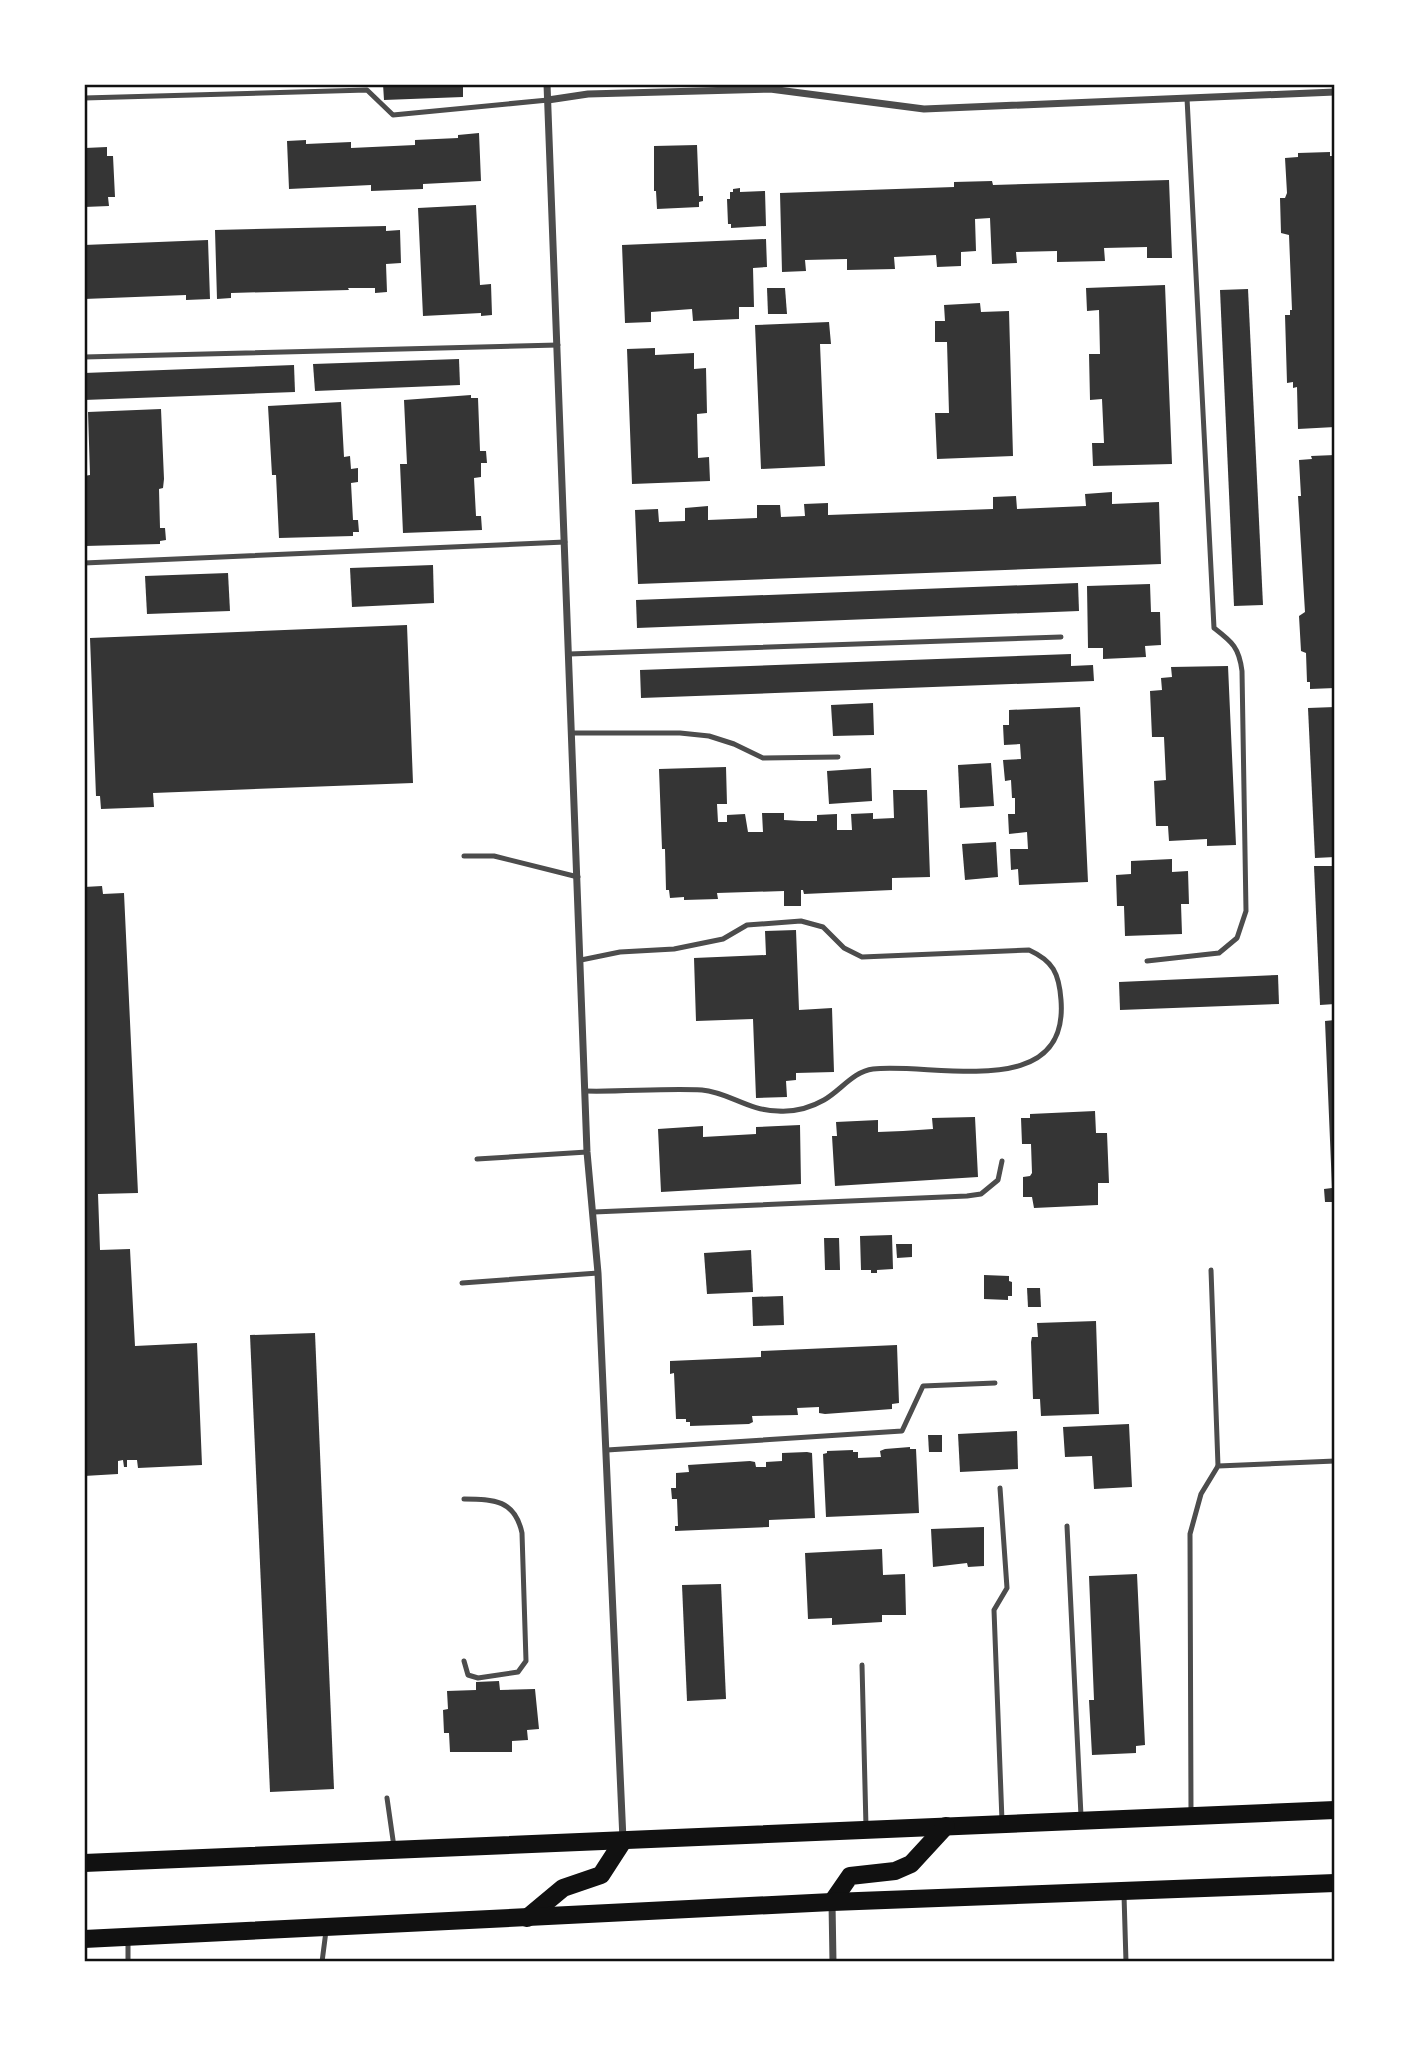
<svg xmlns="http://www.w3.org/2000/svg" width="1419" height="2046" viewBox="0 0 1419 2046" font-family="'Asap Condensed',sans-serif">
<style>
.building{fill:#353535}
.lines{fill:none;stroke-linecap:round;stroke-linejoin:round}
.service{stroke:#4c4c4c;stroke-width:5}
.minor{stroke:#4c4c4c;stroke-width:7}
.primary{stroke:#111;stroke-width:18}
.neatline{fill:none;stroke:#111;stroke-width:2.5}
</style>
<rect width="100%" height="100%" fill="#fff"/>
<g class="building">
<polygon points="383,84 463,84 463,97 384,100"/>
<polygon points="479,133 481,181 423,184 423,189 371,191 371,185 289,189 287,141 306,140 306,144 351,142 351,148 415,145 415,140 458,138 458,135"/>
<polygon points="697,145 699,196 703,196 703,201 699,202 699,207 657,209 656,191 654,191 654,146"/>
<polygon points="107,147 107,156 113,156 115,197 108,197 109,206 84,207 85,148"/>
<polygon points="1330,152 1330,156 1335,156 1335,201 1333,201 1335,248 1335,427 1298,429 1297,387 1293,388 1293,382 1287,383 1285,315 1290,315 1290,310 1292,310 1289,235 1281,233 1280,198 1285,198 1287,193 1285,158 1298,157 1298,153"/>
<polygon points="1169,180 1172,258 1147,258 1147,247 1104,248 1105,261 1057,262 1057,251 1016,252 1017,263 992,264 990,218 975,219 976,251 961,252 961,266 937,267 936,255 894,257 895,269 847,270 847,259 805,260 806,271 782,272 780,193 954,187 954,182 992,181 993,185"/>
<polygon points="740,188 740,192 765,191 766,226 731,228 731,224 728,224 727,199 730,199 730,192 733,192 733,189"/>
<polygon points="476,205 480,285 491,284 492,315 481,316 481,313 423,316 418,208"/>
<polygon points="386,226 386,231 400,230 401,263 386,264 387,292 375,293 375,288 348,288 349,290 231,293 231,298 217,299 215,230"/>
<polygon points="766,239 767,267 753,268 754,307 739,307 739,319 693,321 692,309 651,312 651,322 625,323 622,245"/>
<polygon points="208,240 210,299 186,300 186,295 84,299 84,245"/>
<polygon points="1165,285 1172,464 1093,466 1092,443 1104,443 1102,399 1090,400 1089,354 1100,354 1099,310 1087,311 1086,288"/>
<polygon points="767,288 785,288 787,314 768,314"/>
<polygon points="1248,289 1263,605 1234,606 1220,290"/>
<polygon points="980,303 981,312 1009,311 1013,456 937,459 935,413 949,413 947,342 935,342 935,321 945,321 944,305"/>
<polygon points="829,322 831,344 820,344 825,466 761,469 755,325"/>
<polygon points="655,348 655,355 694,353 694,369 706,368 707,413 697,414 698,458 709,457 710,481 632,484 627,349"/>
<polygon points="459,359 460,385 315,391 313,364"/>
<polygon points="294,365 295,392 84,400 84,373"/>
<polygon points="471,395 471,398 478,398 480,451 486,451 487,463 481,463 481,477 474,478 476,516 481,516 482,530 403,533 400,464 407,464 404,400"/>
<polygon points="341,402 344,457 350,456 351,469 358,468 358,482 351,483 353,520 358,520 359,532 353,532 353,536 279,538 276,475 272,475 268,406"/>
<polygon points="161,409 164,479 163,488 159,489 160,528 165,528 166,540 160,541 160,544 85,546 84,476 90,475 88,412"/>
<polygon points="1335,455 1335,688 1310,689 1310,682 1307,682 1306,653 1301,651 1299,616 1305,612 1298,496 1301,496 1299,460 1312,459 1311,456"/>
<polygon points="1112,492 1112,504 1159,502 1161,564 638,584 635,510 658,509 659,522 685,521 685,508 708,506 708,520 757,518 757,505 780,505 781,517 805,516 804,504 828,503 828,515 993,509 993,497 1016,496 1017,509 1086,506 1085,494"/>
<polygon points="433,565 434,603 352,607 350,568"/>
<polygon points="228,573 230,611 147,614 145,576"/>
<polygon points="1078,583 1079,611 637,628 636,600"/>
<polygon points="1150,584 1151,612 1160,612 1161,645 1145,646 1146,657 1103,659 1103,648 1088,648 1087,586"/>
<polygon points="407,625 413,783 153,793 154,807 101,809 100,796 96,796 90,638"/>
<polygon points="1071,654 1071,666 1093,665 1094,681 641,698 640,670"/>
<polygon points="1228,666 1236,845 1207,846 1207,839 1169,841 1168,826 1156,826 1154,781 1166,780 1164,737 1152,737 1150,691 1162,690 1161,678 1172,677 1171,667"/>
<polygon points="873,703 874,735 833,736 831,705"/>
<polygon points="1080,707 1088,882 1019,885 1018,869 1011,870 1010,849 1028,849 1027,832 1009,834 1008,814 1015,814 1015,798 1012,798 1011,780 1005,781 1003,760 1021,759 1020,744 1004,745 1003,725 1009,725 1009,710"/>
<polygon points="1335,707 1335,857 1315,858 1308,708"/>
<polygon points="991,763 994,806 960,808 958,765"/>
<polygon points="726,767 727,804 717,804 718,822 727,822 727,815 745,814 748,832 763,832 762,813 784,813 784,820 801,821 817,821 817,815 837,814 837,830 852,830 851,814 873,813 873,819 894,818 893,790 927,790 930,877 892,878 892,890 804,894 803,890 801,890 801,906 784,906 784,891 717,893 718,899 684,900 684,897 670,898 669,890 666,890 665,849 662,849 659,769"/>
<polygon points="871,768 872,801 829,804 827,771"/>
<polygon points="996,842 998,877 965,880 962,844"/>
<polygon points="1172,859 1172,872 1188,871 1189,904 1181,904 1182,934 1125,936 1124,906 1117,906 1116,875 1131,874 1131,861"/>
<polygon points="1314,866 1335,866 1335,1004 1320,1005"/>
<polygon points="102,886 103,894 124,893 138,1193 98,1194 100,1250 130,1249 135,1346 197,1343 202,1465 138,1468 137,1460 127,1460 127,1467 124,1467 123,1460 118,1461 118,1474 84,1476 84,887"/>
<polygon points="796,930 799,1010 832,1008 834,1072 796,1073 796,1080 786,1081 787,1097 756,1098 753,1019 696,1021 694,958 766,955 765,931"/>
<polygon points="1278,975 1279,1004 1120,1010 1119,982"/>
<polygon points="1335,1020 1335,1210 1333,1210 1332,1202 1325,1202 1324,1189 1332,1188 1325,1021"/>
<polygon points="1095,1111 1096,1133 1107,1133 1109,1183 1098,1183 1098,1205 1034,1208 1032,1197 1023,1197 1023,1177 1030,1176 1032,1173 1031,1144 1022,1144 1021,1118 1030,1118 1030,1114"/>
<polygon points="975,1117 978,1177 835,1186 832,1136 837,1136 836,1122 878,1120 878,1132 903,1131 933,1129 932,1118"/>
<polygon points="800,1125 801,1184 661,1192 658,1129 703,1126 703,1137 756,1134 756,1127"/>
<polygon points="892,1235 893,1269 877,1270 877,1273 871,1273 871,1270 861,1270 860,1236"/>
<polygon points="824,1238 839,1238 840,1270 825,1270"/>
<polygon points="896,1244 912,1244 912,1257 897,1258"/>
<polygon points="751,1250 753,1292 707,1294 704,1253"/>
<polygon points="984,1275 1009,1276 1009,1281 1012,1282 1012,1296 1008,1296 1008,1300 984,1299"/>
<polygon points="1027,1288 1040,1288 1041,1307 1028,1307"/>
<polygon points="783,1296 784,1325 753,1326 752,1297"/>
<polygon points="1096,1321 1099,1414 1041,1416 1040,1399 1033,1399 1031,1342 1032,1337 1038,1337 1037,1323"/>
<polygon points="315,1333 334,1789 270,1792 250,1335"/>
<polygon points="897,1345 899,1403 892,1404 892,1409 825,1414 819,1413 819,1407 797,1408 798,1415 752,1416 753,1422 749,1424 690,1426 690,1422 686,1422 686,1419 676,1419 674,1373 670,1374 670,1361 761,1357 761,1351"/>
<polygon points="1129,1424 1132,1487 1094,1489 1092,1456 1065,1457 1063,1427"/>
<polygon points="1017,1431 1018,1469 960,1472 958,1434"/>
<polygon points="928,1435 942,1435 942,1452 929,1452"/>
<polygon points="910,1447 910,1449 916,1449 919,1513 826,1517 823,1454 827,1453 827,1451 853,1450 853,1452 858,1452 858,1458 881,1457 880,1451 885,1449"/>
<polygon points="807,1452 812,1453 815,1518 769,1520 769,1527 675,1531 675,1526 678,1526 677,1499 672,1499 671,1488 676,1488 676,1473 689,1472 688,1465 750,1461 755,1462 756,1467 766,1467 766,1462 782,1461 782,1453"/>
<polygon points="984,1527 984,1566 968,1567 967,1563 933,1567 931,1529"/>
<polygon points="882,1549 883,1575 905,1574 906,1615 882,1615 882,1622 832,1625 832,1618 808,1619 805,1553"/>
<polygon points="1137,1574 1145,1745 1136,1746 1136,1753 1092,1755 1089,1700 1094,1700 1089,1576"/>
<polygon points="721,1584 726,1699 687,1701 682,1585"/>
<polygon points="499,1681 500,1690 535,1689 539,1729 527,1730 528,1740 512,1741 512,1752 450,1752 449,1733 444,1733 443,1710 448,1709 447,1691 476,1690 476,1682"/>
</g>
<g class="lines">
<g class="service">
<polyline points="84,98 367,90 393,115 548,100"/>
<polyline points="84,357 558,345"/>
<polyline points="84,563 565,542"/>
<polyline points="569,654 1061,637"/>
<polyline points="573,733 680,733 709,736 734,744 763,758 838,757"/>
<polyline points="464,856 494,856 578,877"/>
<path d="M581,960L620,952L674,949L723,939L747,925L801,921L823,927L844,948L862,957L1029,950C1053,961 1059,973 1061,1000C1069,1103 934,1062 873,1069C854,1071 840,1091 824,1100C810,1108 794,1112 778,1111C749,1111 728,1092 702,1090C664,1088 624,1092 585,1091"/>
<path d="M1147,961L1219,953L1237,938L1246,911L1242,671C1239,647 1232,642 1214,628L1187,98"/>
<polyline points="477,1159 587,1152"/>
<polyline points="594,1212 967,1196 981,1194 998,1180 1002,1161"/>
<polyline points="1211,1270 1218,1466"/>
<polyline points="462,1283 598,1273"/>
<polyline points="607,1450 902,1431 923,1386 995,1383"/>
<polyline points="1000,1488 1007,1588 994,1610 1002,1821"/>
<path d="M464,1499C494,1499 515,1500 522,1533L526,1661L518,1672L478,1678L468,1675L464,1661"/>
<polyline points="1067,1526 1081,1816"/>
<polyline points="862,1665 866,1827"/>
<polyline points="387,1798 394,1847"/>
<polyline points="1191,1812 1190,1534 1201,1494 1218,1466 1335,1461"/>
<polyline points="1124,1895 1126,1962"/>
<polyline points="128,1962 128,1940"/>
<polyline points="322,1962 326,1931"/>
</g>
<g class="minor">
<polyline points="547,84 587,1152 598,1273 623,1840"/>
<polyline points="548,100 588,94 770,89 924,109 1335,92"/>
<polyline points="832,1903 833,1962"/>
</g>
<g class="primary">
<polyline points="84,1863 1335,1810"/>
<polyline points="832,1902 850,1876 895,1871 911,1864 946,1826"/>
<polyline points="527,1918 563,1888 601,1875 623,1841"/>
<polyline points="84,1939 832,1902 1335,1883"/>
</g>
</g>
<rect width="1419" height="2046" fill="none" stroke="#ffffff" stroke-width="172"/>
<rect x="86" y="86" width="1247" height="1874" class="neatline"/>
</svg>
